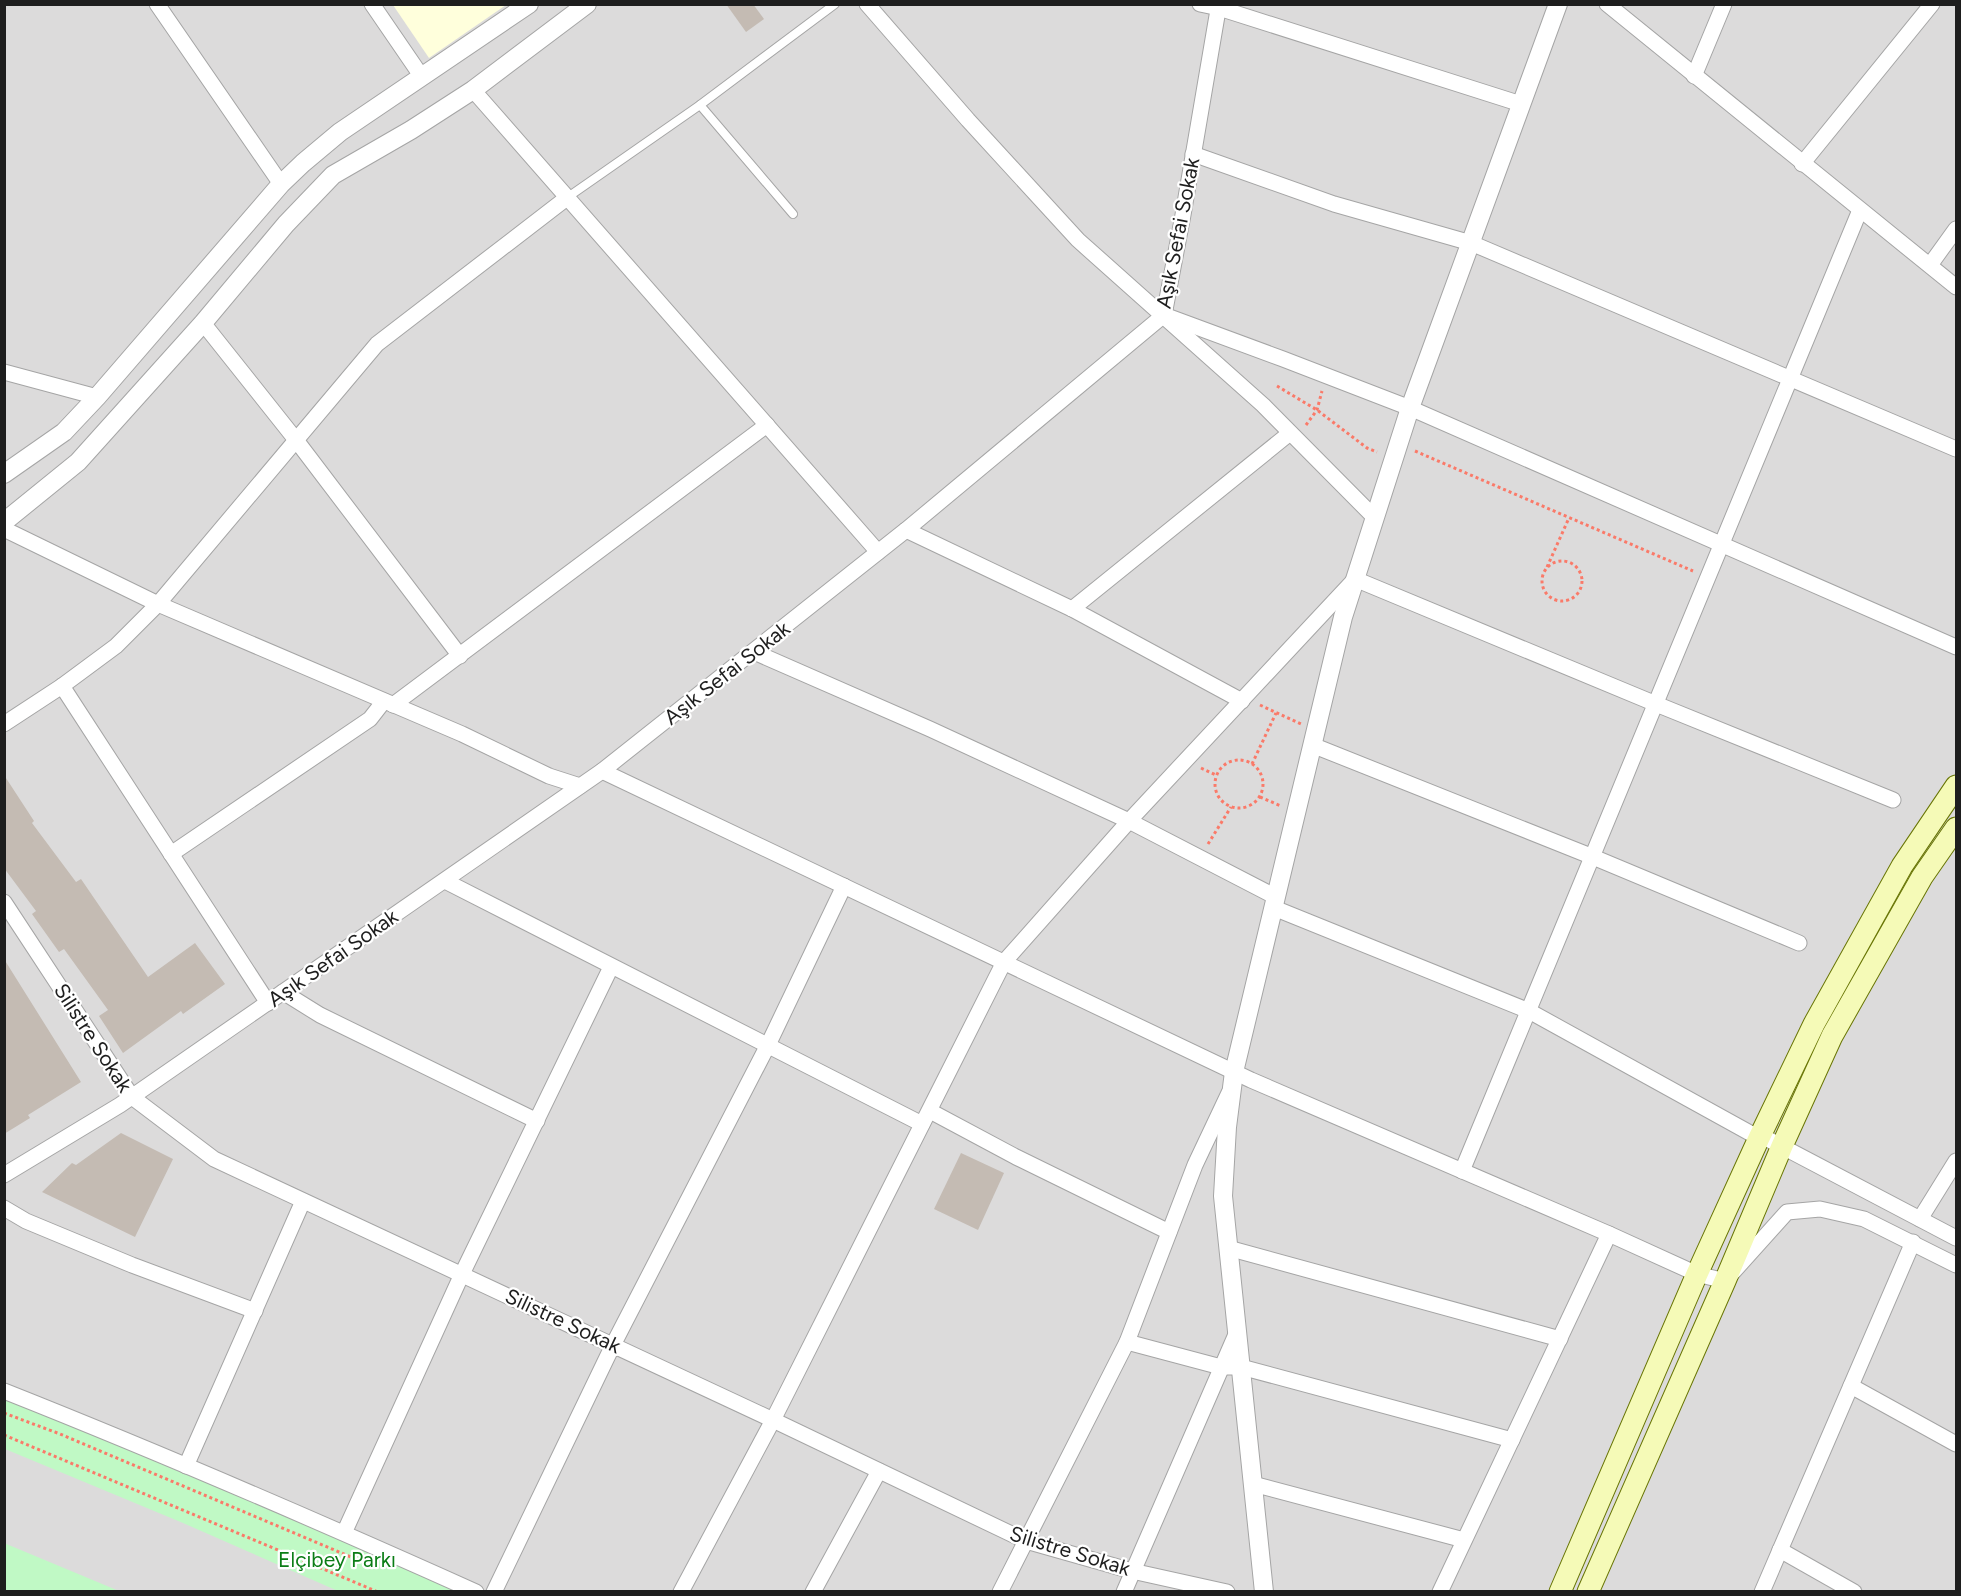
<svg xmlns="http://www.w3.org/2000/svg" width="1961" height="1596" viewBox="0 0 1961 1596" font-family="Figtree,sans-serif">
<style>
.residential{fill:#dcdbdb}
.education{fill:#ffffdc}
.park{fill:#c0f9c5}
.building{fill:#c4bbb3}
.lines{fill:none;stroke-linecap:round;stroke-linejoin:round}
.service-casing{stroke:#a5a5a5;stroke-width:10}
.minor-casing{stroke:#a5a5a5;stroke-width:17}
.tertiary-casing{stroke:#a5a5a5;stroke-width:20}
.secondary-casing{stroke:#687504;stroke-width:23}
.path{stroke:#fa7a69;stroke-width:3;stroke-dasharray:3 3;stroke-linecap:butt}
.service{stroke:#fff;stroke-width:8}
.minor{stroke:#fff;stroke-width:15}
.tertiary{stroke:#fff;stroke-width:18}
.secondary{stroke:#f5fab7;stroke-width:21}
.labels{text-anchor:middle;stroke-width:4.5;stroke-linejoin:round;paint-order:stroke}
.street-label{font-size:21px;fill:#1e1e1e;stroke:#fff}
.park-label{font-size:21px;fill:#0b7d16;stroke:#fff}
</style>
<rect width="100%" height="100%" fill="#efebe4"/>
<rect class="residential" x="5" y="5" width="1951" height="1586"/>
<polygon class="education" points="393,5 506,5 429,58"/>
<g class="park">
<polygon points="4,1391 476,1591 338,1591 183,1523 5,1449"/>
<polygon points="4,1543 119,1591 5,1591"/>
</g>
<g class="building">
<polygon points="726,4 753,4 764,19 746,32"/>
<polygon points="4,775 34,821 32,823 76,882 81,879 148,977 195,943 225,984 183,1014 181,1011 123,1053 99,1016 108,1010 64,949 59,952 32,914 36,911 4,868"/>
<polygon points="4,959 81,1082 28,1115 30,1118 4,1134"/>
<polygon points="121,1133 173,1159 135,1237 42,1192 72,1163 76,1165"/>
<polygon points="961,1153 1004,1173 978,1230 934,1209"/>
</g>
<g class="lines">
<defs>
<g id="service">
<polyline points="700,105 793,214"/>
<polyline points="568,197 700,105 835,4"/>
</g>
<g id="minor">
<polyline points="157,4 281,184"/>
<polyline points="372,4 422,77"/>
<polyline points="867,4 968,120 1078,240 1263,405 1375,518"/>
<polyline points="1200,4 1219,8 1521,104"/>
<polyline points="1607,4 1956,287"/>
<polyline points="1694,76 1724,4"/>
<polyline points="473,90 878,552"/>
<polyline points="1193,154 1334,204 1471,243 1956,449"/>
<polyline points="1802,164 1932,4"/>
<polyline points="1930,265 1956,229"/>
<polyline points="1164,315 1283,359 1410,408 1956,647"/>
<polyline points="203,323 296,440 460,656"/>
<polyline points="4,372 97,397"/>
<polyline points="4,529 158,604 462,734 549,776 580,786"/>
<polyline points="906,530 1072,609 1242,701"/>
<polyline points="1072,609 1290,433"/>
<polyline points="754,652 930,729 1129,821 1276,897"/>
<polyline points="62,686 268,1003"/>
<polyline points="393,705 767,425"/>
<polyline points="4,724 62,686 116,646 158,604 377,344 568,197"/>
<polyline points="1312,745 1593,857 1799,943"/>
<polyline points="602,771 1251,1080 1609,1234 1697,1274 1725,1281 1787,1212 1820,1209 1864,1219 1956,1265"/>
<polyline points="171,854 370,719 384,701"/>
<polyline points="445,881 922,1124"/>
<polyline points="4,902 132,1097 214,1159 773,1420 1026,1541 1132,1571 1227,1592"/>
<polyline points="1274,908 1529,1011 1759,1138"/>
<polyline points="283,992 320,1015 537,1121"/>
<polyline points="930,1111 1016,1157 1169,1232"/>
<polyline points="1760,1135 1956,1238"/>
<polyline points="1462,1171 1860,210"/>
<polyline points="4,1175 120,1105 602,771 906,530 1164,315 1183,215 1219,4"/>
<polyline points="4,1208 26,1221 132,1265 255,1311"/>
<polyline points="1920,1219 1956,1161"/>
<polyline points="1228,1248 1560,1339"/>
<polyline points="1127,1342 1221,1367 1241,1367 1512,1440"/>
<polyline points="1851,1386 1956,1444"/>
<path d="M4,1391C163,1454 320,1522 476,1592"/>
<polyline points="186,1466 303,1201"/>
<polyline points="1253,1484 1464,1540"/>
<polyline points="344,1533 462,1274 611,967"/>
<polyline points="1780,1550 1854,1592"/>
<polyline points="494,1592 613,1345 768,1045 844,886"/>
<polyline points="681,1592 773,1420 1004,962 1129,821 1355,579 1656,704 1893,800"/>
<polyline points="813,1592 879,1471"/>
<polyline points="1000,1592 1127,1342 1195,1165 1229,1093"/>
<polyline points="1124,1592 1237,1332"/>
<polyline points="1440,1592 1609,1234"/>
<polyline points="1762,1592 1913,1242"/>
</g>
<g id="tertiary">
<polyline points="4,474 64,432 97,397 281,184 303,163 340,132 529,4"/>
<polyline points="4,522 78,462 203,323 286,224 333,175 411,130 473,90 587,4"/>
<polyline points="1264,1592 1223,1196 1227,1127 1234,1072 1343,617 1410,408 1558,4"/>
</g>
<g id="secondary">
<polyline points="1560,1592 1697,1274 1759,1138 1814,1024 1902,866 1956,786"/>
<polyline points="1588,1592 1725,1281 1782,1146 1832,1036 1922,877 1956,828"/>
</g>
</defs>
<use href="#service" class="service-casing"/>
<use href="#minor" class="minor-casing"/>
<use href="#tertiary" class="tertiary-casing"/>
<use href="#secondary" class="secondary-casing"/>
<g class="path">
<polyline points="1277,386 1317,410 1367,448 1377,452"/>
<polyline points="1306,425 1317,410 1322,391"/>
<polyline points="1415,451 1693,571"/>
<circle cx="1562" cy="581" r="20"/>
<polyline points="1547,567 1569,518"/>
<polyline points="1260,705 1301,724"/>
<circle cx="1239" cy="784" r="24"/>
<polyline points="1252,764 1276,713"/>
<polyline points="1201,768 1216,775"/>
<polyline points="1260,797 1281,806"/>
<polyline points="1208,844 1231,807"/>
<polyline points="4,1413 60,1434 358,1560"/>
<polyline points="4,1435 378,1592"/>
</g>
<use href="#service" class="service"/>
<use href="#minor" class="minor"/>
<use href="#tertiary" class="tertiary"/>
<use href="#secondary" class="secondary"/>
</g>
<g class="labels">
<g class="street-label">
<text transform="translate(1178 233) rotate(-79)" y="7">Aşık Sefai Sokak</text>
<text transform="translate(727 673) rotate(-38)" y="7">Aşık Sefai Sokak</text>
<text transform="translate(333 958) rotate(-35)" y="7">Aşık Sefai Sokak</text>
<text transform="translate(93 1038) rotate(57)" y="7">Silistre Sokak</text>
<text transform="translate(563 1321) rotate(25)" y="7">Silistre Sokak</text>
<text transform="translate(1070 1551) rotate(17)" y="7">Silistre Sokak</text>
</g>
<g class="park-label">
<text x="337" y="1567">Elçibey Parkı</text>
</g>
</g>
<rect width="1961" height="1596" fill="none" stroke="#1e1e1e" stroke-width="12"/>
</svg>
